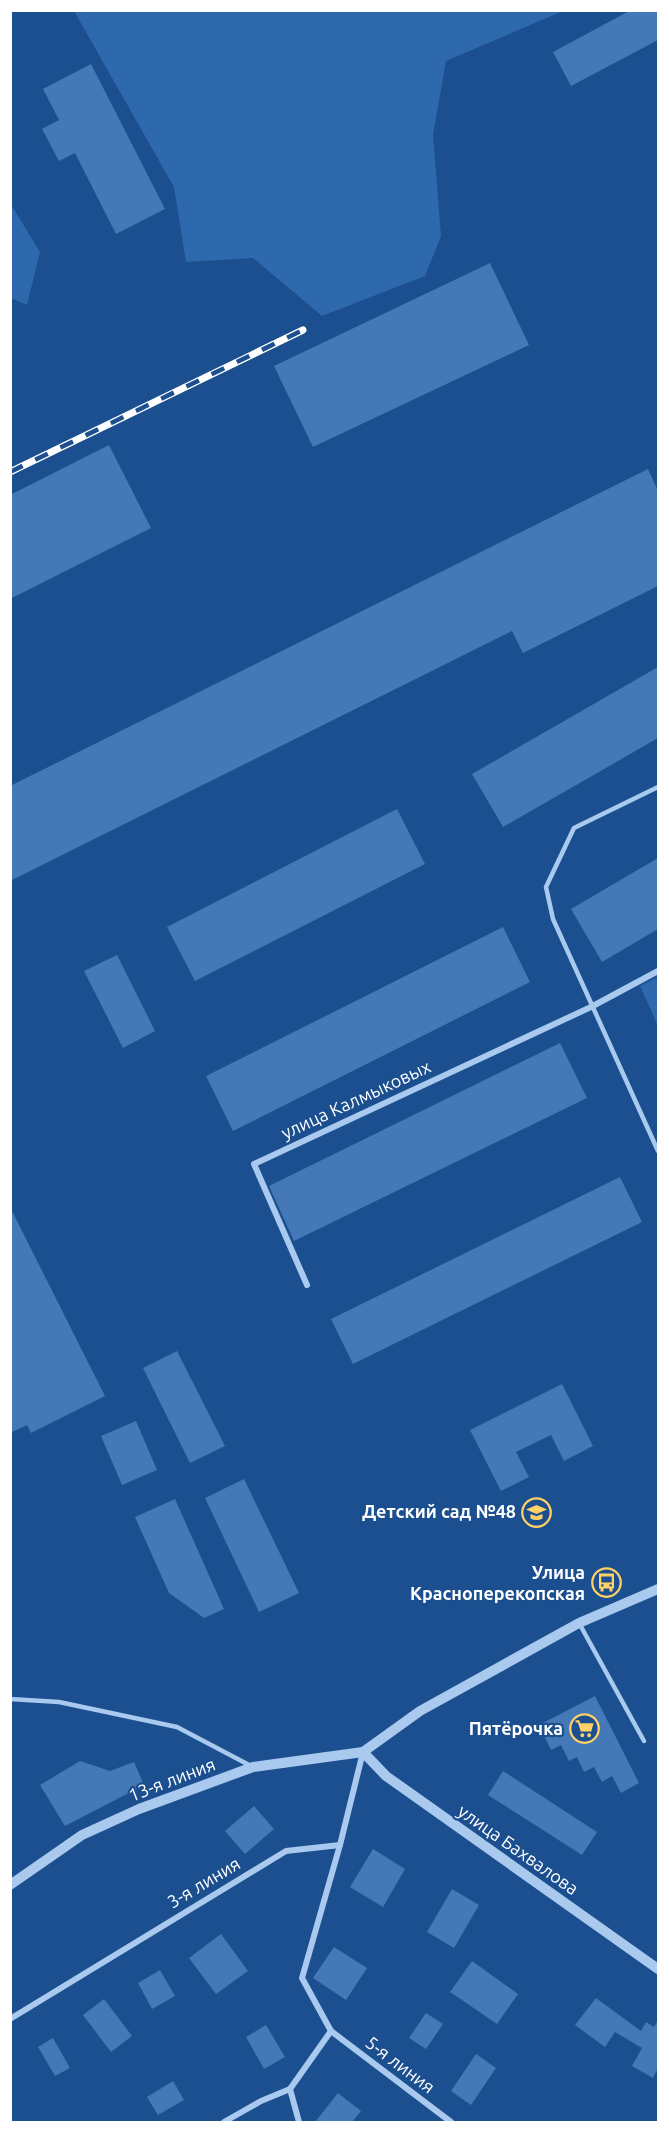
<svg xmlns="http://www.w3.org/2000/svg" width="669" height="2133" viewBox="0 0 669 2133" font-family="Ubuntu,sans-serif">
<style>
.green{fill:#2e69ad}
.building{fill:#4478b7}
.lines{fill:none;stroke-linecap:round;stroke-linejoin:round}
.service{stroke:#a9c9ee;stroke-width:4.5}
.minor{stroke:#a9c9ee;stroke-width:6}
.tertiary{stroke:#a9c9ee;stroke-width:10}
.rail-casing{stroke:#fff;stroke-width:7}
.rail{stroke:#1b4f8f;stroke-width:4.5;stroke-dasharray:14;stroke-linecap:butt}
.labels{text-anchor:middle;stroke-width:4.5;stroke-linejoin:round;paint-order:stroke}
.street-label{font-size:18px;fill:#fff;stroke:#1b4f8f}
.poi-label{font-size:18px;font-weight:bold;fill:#fff;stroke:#1b4f8f;text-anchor:end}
</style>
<rect width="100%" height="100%" fill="#1b4f8f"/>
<g class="green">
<polygon points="74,11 563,11 446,61 433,135 441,236 425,276 322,316 253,258 186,262 174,187"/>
<polygon points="10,203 40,252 27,305 11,298"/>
<polygon points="658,977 658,1026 640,986"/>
</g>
<g class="building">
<polygon points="631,10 658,10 658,40 571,86 553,52"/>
<polygon points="91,64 165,209 116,234 75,153 59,161 42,129 59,120 43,89"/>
<polygon points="490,263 529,345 313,447 274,366"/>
<polygon points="109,445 151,528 10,599 10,495"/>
<polygon points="648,469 658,491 658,586 523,653 512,631 10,881 10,786"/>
<polygon points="658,667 658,738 503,827 472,774"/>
<polygon points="397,809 425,864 195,981 167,927"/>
<polygon points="658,858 658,929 602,962 571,909"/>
<polygon points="503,927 530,982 233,1131 206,1076"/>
<polygon points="117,955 155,1031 123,1048 84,971"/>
<polygon points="560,1043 587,1098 294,1241 269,1186"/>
<polygon points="620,1177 642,1222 353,1364 331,1319"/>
<polygon points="10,1207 105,1396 31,1433 27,1425 10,1433"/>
<polygon points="177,1351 225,1446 190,1463 143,1368"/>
<polygon points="562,1384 593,1446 564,1461 551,1435 516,1452 529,1477 501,1491 470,1430"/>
<polygon points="136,1421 157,1470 122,1485 101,1436"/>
<polygon points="244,1479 299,1593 259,1612 205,1498"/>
<polygon points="175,1499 224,1609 204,1618 169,1593 135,1517"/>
<polygon points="595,1696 639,1783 621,1793 612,1776 602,1782 594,1767 584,1772 577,1757 569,1761 561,1745 551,1750 539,1725"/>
<polygon points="80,1761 110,1771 134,1762 144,1785 65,1826 40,1785"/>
<polygon points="503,1771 597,1832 582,1855 488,1795"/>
<polygon points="254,1806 274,1829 245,1854 225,1831"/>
<polygon points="373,1849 405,1869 383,1907 350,1887"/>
<polygon points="452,1889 479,1905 454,1948 427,1932"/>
<polygon points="221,1934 248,1971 216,1994 189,1958"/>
<polygon points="334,1947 367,1968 346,2000 313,1978"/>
<polygon points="472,1961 518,1994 497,2024 450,1992"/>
<polygon points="160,1970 175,1996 152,2009 138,1983"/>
<polygon points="596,1998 641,2031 646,2022 654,2027 658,2020 658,2068 653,2078 632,2066 642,2048 615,2032 605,2047 575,2025"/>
<polygon points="104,1999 132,2036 111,2052 83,2015"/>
<polygon points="426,2013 443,2024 426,2049 409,2038"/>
<polygon points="266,2025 285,2057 264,2069 246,2037"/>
<polygon points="53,2038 70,2068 55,2076 38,2047"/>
<polygon points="476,2054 496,2068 471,2105 451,2091"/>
<polygon points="173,2081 184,2100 158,2115 147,2097"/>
<polygon points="338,2093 361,2111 352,2122 315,2122"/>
</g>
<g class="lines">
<g class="service">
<polyline points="658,787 574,828 546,887 553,919 658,1151"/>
<polyline points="579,1623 644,1741"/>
<polyline points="10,1699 59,1702 177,1727 251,1766"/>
</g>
<g class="minor">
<polyline points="307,1285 254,1164 591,1007 658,971"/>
<polyline points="10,2019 286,1851 340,1845 363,1752"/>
<polyline points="331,2031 451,2122"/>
<polyline points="224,2122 261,2101 290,2089"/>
<polyline points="299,2122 290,2089 331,2031 302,1978 340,1845"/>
</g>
<g class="tertiary">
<polyline points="363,1752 386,1776 658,1969"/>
<polyline points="10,1885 82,1835 139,1809 253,1767 363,1752 420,1711 579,1623 658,1589"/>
</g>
<defs>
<polyline id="rail" points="10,472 303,330"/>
</defs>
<use href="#rail" class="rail-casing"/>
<use href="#rail" class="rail"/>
</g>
<defs>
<symbol id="school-ring" viewBox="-11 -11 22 22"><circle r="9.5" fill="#1b4f8f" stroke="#ffd166" stroke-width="1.5"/><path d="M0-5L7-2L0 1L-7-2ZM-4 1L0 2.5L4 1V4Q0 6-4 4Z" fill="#ffd166"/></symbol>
<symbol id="bus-ring" viewBox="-11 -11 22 22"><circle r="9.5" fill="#1b4f8f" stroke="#ffd166" stroke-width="1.5"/><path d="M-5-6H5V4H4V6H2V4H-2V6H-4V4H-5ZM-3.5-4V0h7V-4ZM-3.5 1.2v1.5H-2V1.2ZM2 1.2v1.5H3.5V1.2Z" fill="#ffd166"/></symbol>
<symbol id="supermarket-ring" viewBox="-11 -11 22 22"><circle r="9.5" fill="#1b4f8f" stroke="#ffd166" stroke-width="1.5"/><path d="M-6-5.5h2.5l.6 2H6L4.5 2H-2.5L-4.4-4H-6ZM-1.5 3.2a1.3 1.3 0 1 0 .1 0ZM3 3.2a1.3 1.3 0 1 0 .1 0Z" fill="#ffd166"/></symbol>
</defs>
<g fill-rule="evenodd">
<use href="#school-ring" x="520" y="1496" width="33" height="33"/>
<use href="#bus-ring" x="590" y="1566" width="33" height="33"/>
<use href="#supermarket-ring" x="568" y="1712" width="33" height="33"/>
</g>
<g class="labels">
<g class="street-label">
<text transform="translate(356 1100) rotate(-25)" y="6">улица Калмыковых</text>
<text transform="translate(172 1780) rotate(-21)" y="6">13-я линия</text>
<text transform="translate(518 1850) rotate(35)" y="6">улица Бахвалова</text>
<text transform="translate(204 1883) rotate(-31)" y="6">3-я линия</text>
<text transform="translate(400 2065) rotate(37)" y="6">5-я линия</text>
</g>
<g class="poi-label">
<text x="516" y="1518">Детский сад №48</text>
<text x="585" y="1579">Улица<tspan x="585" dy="21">Красноперекопская</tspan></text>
<text x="563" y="1735">Пятёрочка</text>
</g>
</g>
<rect width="669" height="2133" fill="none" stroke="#ffffff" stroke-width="24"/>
</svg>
